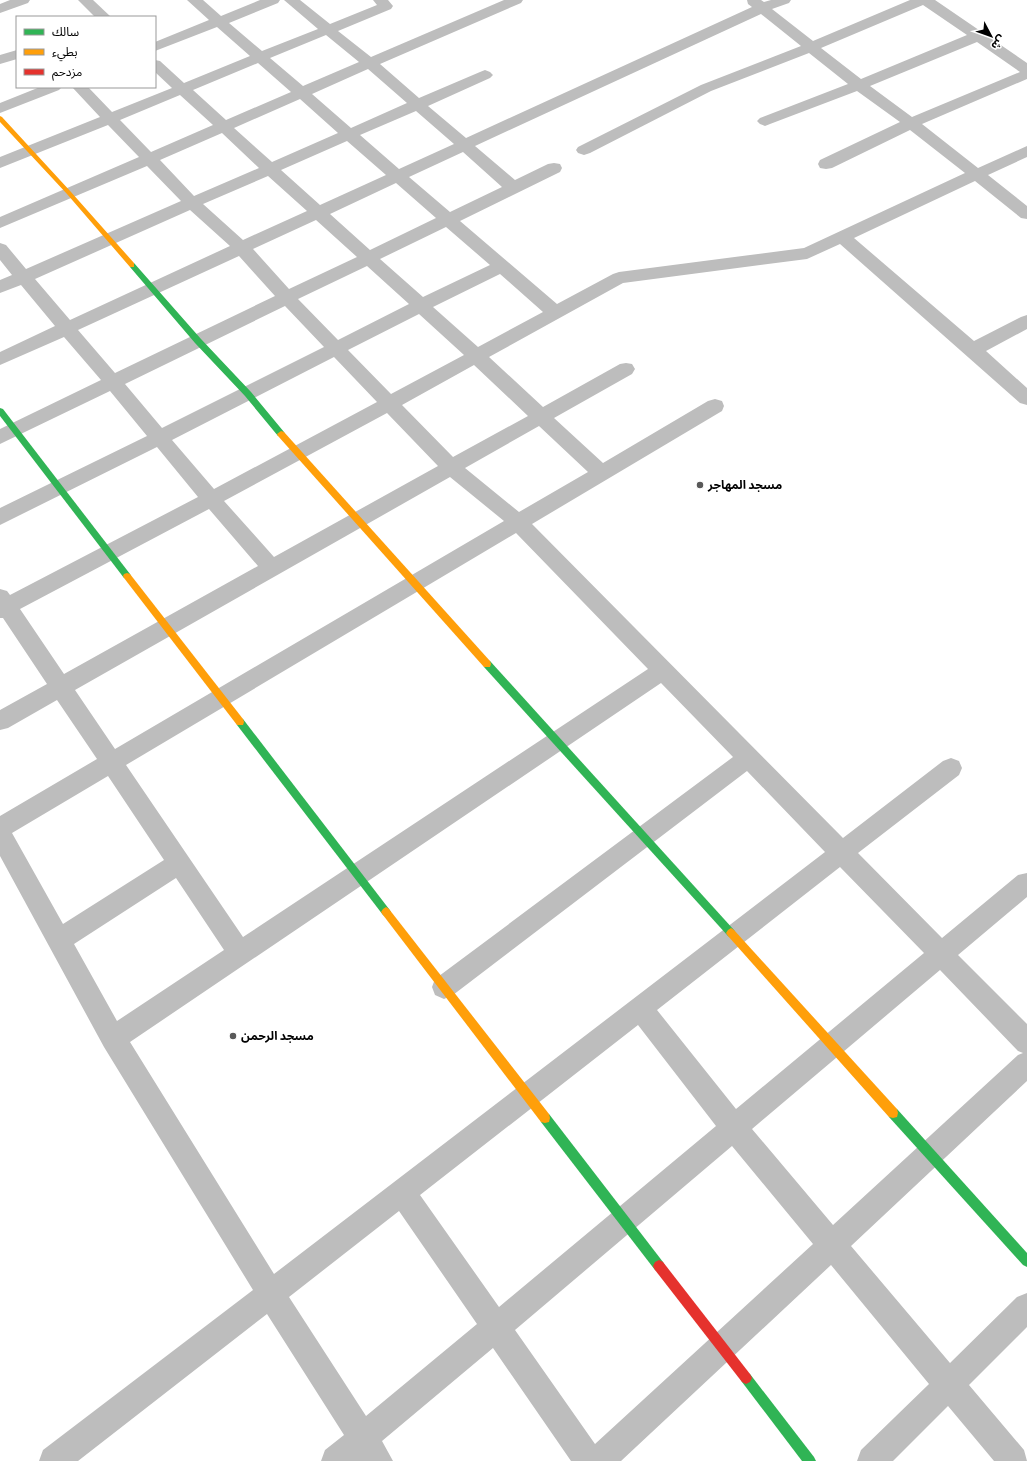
<svg xmlns="http://www.w3.org/2000/svg" width="1027" height="1461" viewBox="0 0 1027 1461" font-family="Barlow,'Noto Sans Arabic',sans-serif">
<style>
.lines{fill:none;stroke-linecap:round;stroke-linejoin:round}
.street{fill:#bdbdbd;fill-rule:evenodd}
.fast{fill:#30b455;fill-rule:evenodd}
.slow{fill:#ff9f0a;fill-rule:evenodd}
.jam{fill:#e5322d;fill-rule:evenodd}
.poi-dot{fill:#595959;stroke:#fff;stroke-width:1.5}
.labels{text-anchor:middle;stroke-width:4;stroke-linejoin:round;paint-order:stroke}
.poi-label{font-size:12px;font-weight:bold;fill:#000;stroke:#fff;text-anchor:start}
</style>
<rect width="100%" height="100%" fill="#fff"/>
<g class="lines">
<g class="street">
<polygon points="10,0 30,0 28,3 0,13 0,4"/>
<polygon points="78,0 93,0 111,17 95,17"/>
<path d="M187,0H203L221,16L260,0H280L278,3L229,23L262,51L318,29L284,0H300L330,24L377,5L373,0H388L393,6L391,9L338,31L371,57L504,0H523L521,3L380,64L419,98L480,72L485,70L490,72L493,75L490,78L428,106L466,138L752,7L748,4L747,0H761L764,2L771,0H791L789,3L772,9L813,41L910,0H935L1027,63V79L922,124L978,168L1027,146V157L988,175L1027,206V219L1021,218L975,181L854,238L974,341L1021,317L1027,315V329L986,351L1027,388V405L1020,403L840,244L807,259L623,283L489,357L543,407L620,364L626,363L632,364L635,369L632,374L554,418L603,463L708,401L715,399L722,401L724,406L722,411L532,524L843,838L943,761L951,758L959,761L962,768L959,775L858,853L942,938L1018,875L1027,873V897L958,955L1027,1024V1081L851,1246L950,1363L1017,1297L1027,1293V1327L969,1385L1024,1450L1027,1461H994L948,1406L893,1461H857L861,1450L929,1384L831,1265L621,1461H571L493,1348L382,1441L393,1461H321L325,1450L344,1435L267,1314L78,1461H39L43,1450L253,1290L104,1047L0,856V816L97,759L57,700L8,728L0,730V710L47,684L3,618H0V589L7,591L10,595L198,497L157,447L0,525V508L147,436L110,391L0,444V429L101,380L64,337L0,365V352L55,326L21,285L0,293V280L12,275L0,260V243L6,245L26,269L181,201L147,166L0,228V217L139,157L108,125L0,168V157L100,117L72,87H88L112,112L172,88L155,72V60L160,61L184,83L250,56L217,27L155,51V42L209,20ZM923,5L967,35L861,79L821,48ZM761,14L801,46L701,85L578,147L576,150L578,153L584,155L590,153L711,91L809,53L848,84L760,118L757,121L760,124L765,126L770,124L857,91L900,122L820,160L818,164L820,168L826,169L832,168L910,130L965,173L804,248L619,272L613,274L557,304L460,221L560,172L562,168L560,164L554,163L548,164L515,180L475,146ZM326,35L359,62L303,86L270,58ZM977,42L1020,72L912,117L870,86ZM258,63L291,92L226,120L193,90ZM368,69L407,103L351,128L312,94ZM180,95L213,125L151,152L120,120ZM300,99L338,133L272,162L234,128ZM416,111L454,144L399,169L360,135ZM222,133L259,168L194,196L160,160ZM347,141L386,175L320,205L281,170ZM463,152L502,187L450,212L409,177ZM268,176L307,211L243,240L203,204ZM396,183L436,218L370,250L330,214ZM190,210L230,246L70,320L35,279ZM316,220L357,257L289,289L253,249ZM446,227L490,265L423,297L380,259ZM239,256L275,296L115,373L78,330ZM367,266L409,304L338,340L298,299ZM500,274L543,312L478,347L433,307ZM285,306L324,347L162,428L125,384ZM419,314L464,355L391,394L348,350ZM334,357L377,402L214,489L172,440ZM474,365L528,416L453,457L402,405ZM387,413L438,466L274,557L224,501ZM539,426L588,472L519,512L465,468ZM450,477L504,521L115,749L75,690ZM209,509L258,566L64,674L20,609ZM516,533L648,669L243,937L126,765ZM661,683L733,757L435,979L432,987L435,995L444,999L453,995L747,771L825,852L274,1274L130,1042ZM108,776L164,860L63,924L12,833ZM840,867L924,953L736,1109L657,1010ZM176,878L224,950L117,1021L74,944ZM940,970L1018,1051L1023,1053L1018,1055L833,1225L752,1129ZM638,1025L716,1126L499,1307L420,1195ZM732,1146L813,1244L595,1444L515,1330ZM399,1211L477,1324L366,1416L289,1297Z"/>
<polygon points="17,50 17,59 0,64 0,55"/>
<polygon points="40,87 62,87 59,90 0,113 0,103"/>
</g>
<g class="fast">
<polygon points="130,263 134,263 201,339 251,392 284,432 285,434 284,436 278,436 245,396 195,343 130,267"/>
<polygon points="0,408 3,409 130,574 131,576 130,578 124,578 0,416"/>
<polygon points="487,660 490,661 734,930 736,933 734,936 731,938 728,936 484,667 483,664 484,661"/>
<polygon points="240,718 243,719 389,909 391,912 389,915 386,917 383,915 237,725 236,722 237,719"/>
<polygon points="893,1108 897,1109 1027,1253 1027,1267 1023,1265 889,1117 888,1113 889,1109"/>
<polygon points="545,1113 549,1114 663,1262 665,1266 663,1270 659,1272 655,1270 541,1122 540,1118 541,1114"/>
<polygon points="746,1372 750,1374 814,1457 816,1461 802,1461 742,1382 740,1378 742,1374"/>
</g>
<g class="slow">
<polygon points="0,116 2,117 71,192 134,263 134,267 130,267 67,194 0,122"/>
<polygon points="281,431 284,432 490,661 491,664 490,667 484,667 278,436 277,434"/>
<polygon points="127,573 130,574 243,719 244,722 243,725 237,725 124,578 123,576 124,574"/>
<polygon points="386,907 389,909 549,1114 550,1118 549,1122 545,1123 541,1122 383,915 381,912 383,909"/>
<polygon points="731,928 734,930 897,1109 898,1113 897,1117 893,1118 889,1117 728,936 726,933 728,930"/>
</g>
<polygon class="jam" points="659,1260 663,1262 750,1374 752,1378 750,1382 746,1384 742,1382 655,1270 653,1266 655,1262"/>
</g>
<g class="poi-dot">
<circle cx="700" cy="485" r="4"/>
<circle cx="233" cy="1036" r="4"/>
</g>
<g class="labels">
<g class="poi-label">
<text x="708" y="489">مسجد المهاجر</text>
<text x="241" y="1040">مسجد الرحمن</text>
</g>
</g>
<rect x="16" y="16" width="140" height="72" fill="#ffffff" stroke="#999999"/>
<rect x="24" y="29" width="20" height="6" fill="#30b455" stroke="#999999"/>
<text x="52" y="36" font-size="12" fill="#000000">سالك</text>
<rect x="24" y="49" width="20" height="6" fill="#ff9f0a" stroke="#999999"/>
<text x="52" y="56" font-size="12" fill="#000000">بطيء</text>
<rect x="24" y="69" width="20" height="6" fill="#e5322d" stroke="#999999"/>
<text x="52" y="76" font-size="12" fill="#000000">مزدحم</text>
<g transform="translate(991 36) rotate(131)" stroke="#ffffff" stroke-width="3" paint-order="stroke">
<path d="M0-3L7 15L0 10L-7 15Z" fill="#000000"/>
<text y="-6" font-size="11" font-weight="bold" text-anchor="middle" fill="#000000">ش</text>
</g>
</svg>
